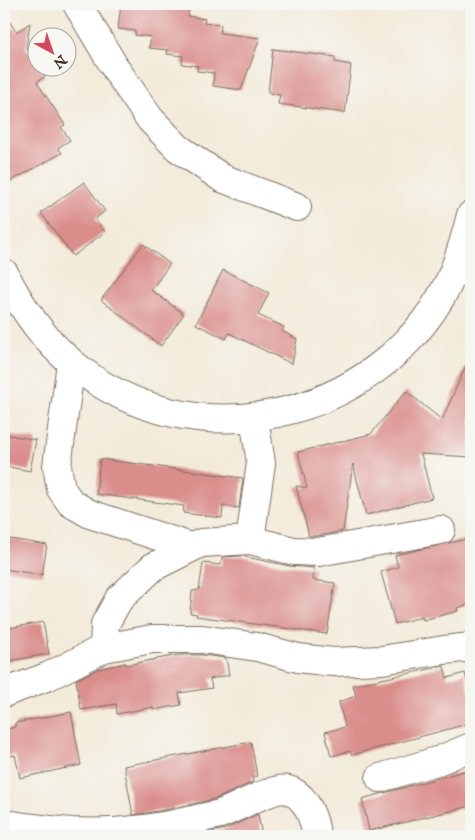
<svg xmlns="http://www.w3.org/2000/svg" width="475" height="840" viewBox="0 0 475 840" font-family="'IM FELL English',serif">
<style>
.building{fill:#da8e8c}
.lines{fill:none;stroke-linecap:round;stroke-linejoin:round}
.minor-casing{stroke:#7b6e60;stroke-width:30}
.minor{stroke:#fff;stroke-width:28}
</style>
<rect width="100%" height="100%" fill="#f6f6f2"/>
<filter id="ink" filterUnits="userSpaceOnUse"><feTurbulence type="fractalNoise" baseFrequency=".02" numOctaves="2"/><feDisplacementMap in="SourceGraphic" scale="10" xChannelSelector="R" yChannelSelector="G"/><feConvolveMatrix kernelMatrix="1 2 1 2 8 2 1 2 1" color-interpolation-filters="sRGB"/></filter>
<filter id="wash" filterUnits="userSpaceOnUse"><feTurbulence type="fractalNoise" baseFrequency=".0096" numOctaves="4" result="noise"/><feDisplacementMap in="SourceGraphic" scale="20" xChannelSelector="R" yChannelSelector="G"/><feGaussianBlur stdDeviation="1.12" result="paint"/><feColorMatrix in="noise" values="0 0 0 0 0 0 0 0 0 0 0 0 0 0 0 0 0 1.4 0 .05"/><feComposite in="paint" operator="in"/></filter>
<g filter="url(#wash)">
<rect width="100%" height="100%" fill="#f3ebda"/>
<g id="blocks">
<g class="building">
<polygon points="121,4 174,4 173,6 189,8 188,16 205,19 204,23 221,25 220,33 260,38 241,90 213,86 214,73 197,71 198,66 182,64 183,56 167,54 168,50 149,48 151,37 135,35 135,31 118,29"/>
<polygon points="4,12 16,32 30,23 26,48 45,76 37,82 65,125 61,127 70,140 58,148 62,153 4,185"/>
<polygon points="273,49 335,57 335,62 351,65 345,113 278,104 280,95 268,93"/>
<polygon points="84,182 105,211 95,219 105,232 73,256 41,213"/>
<polygon points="143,244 170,264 151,290 184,314 161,346 101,300"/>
<polygon points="223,270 269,293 258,315 284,327 282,331 297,339 292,364 229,333 226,339 196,324"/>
<polygon points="471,354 471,457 421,454 432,498 366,515 353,464 343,531 317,536 309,536 296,486 307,488 298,452 371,434 406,391 442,420"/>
<polygon points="4,434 36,440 30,471 4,466"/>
<polygon points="100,459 243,478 239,508 223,506 222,518 183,513 184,506 96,494"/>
<polygon points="4,538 47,545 42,575 4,569"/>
<polygon points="471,538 471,604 457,608 458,611 423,620 422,617 395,624 381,572 398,567 395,555"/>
<polygon points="241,556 290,566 314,568 313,580 335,583 327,634 196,616 197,614 190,613 192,591 199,590 203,563 221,565 222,557"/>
<polygon points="43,622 49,654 4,662 4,629"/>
<polygon points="178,655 201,655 226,658 229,675 210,679 212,688 179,693 181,705 153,710 153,707 117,714 116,704 81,710 76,680 98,669 126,663 126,665"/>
<polygon points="444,666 447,678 465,673 471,698 471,723 352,755 350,751 331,756 325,732 345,727 339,702 356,696 353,685"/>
<polygon points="71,712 81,765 20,778 15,755 4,758 4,730 15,727 15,723"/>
<polygon points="251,742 257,776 252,777 253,782 215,799 164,810 133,815 124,766"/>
<polygon points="471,769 471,806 369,831 362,799"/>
<polygon points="258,814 262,836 192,836 226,829"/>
</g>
</g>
</g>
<g filter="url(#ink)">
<use href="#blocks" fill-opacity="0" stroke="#7b6e60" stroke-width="1"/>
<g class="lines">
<defs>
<g id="minor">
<polyline points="77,4 117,71 150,119 178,148 222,178 297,207"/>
<path d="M4,273C21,307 42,338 72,363C190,463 376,422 447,286C458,264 465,239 471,215"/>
<polyline points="71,363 57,466 61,489 71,503 90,514 191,547"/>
<polyline points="250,540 294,551 318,552 441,530"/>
<polyline points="104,648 105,624 119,599 153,567 201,543 250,540 261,463 254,418"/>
<polyline points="4,693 49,676 104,648 152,639 202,639 257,647 298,658 333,662 382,660 444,650 471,647"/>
<polyline points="380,778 440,760 471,747"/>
<path d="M4,824C26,827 49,830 72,832C114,834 157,829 197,819C205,817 212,816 220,814C235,809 274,786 288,790C306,795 315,820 316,836"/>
</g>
</defs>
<use href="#minor" class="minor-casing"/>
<use href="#minor" class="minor"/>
</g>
</g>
<rect width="475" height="840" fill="none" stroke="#f6f6f2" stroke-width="20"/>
<g transform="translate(52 52) rotate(140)"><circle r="24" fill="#f6f6f2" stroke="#aba49d"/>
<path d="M0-4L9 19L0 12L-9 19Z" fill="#d1495b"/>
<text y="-8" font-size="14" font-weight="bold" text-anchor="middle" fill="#3b2a1e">N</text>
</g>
</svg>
